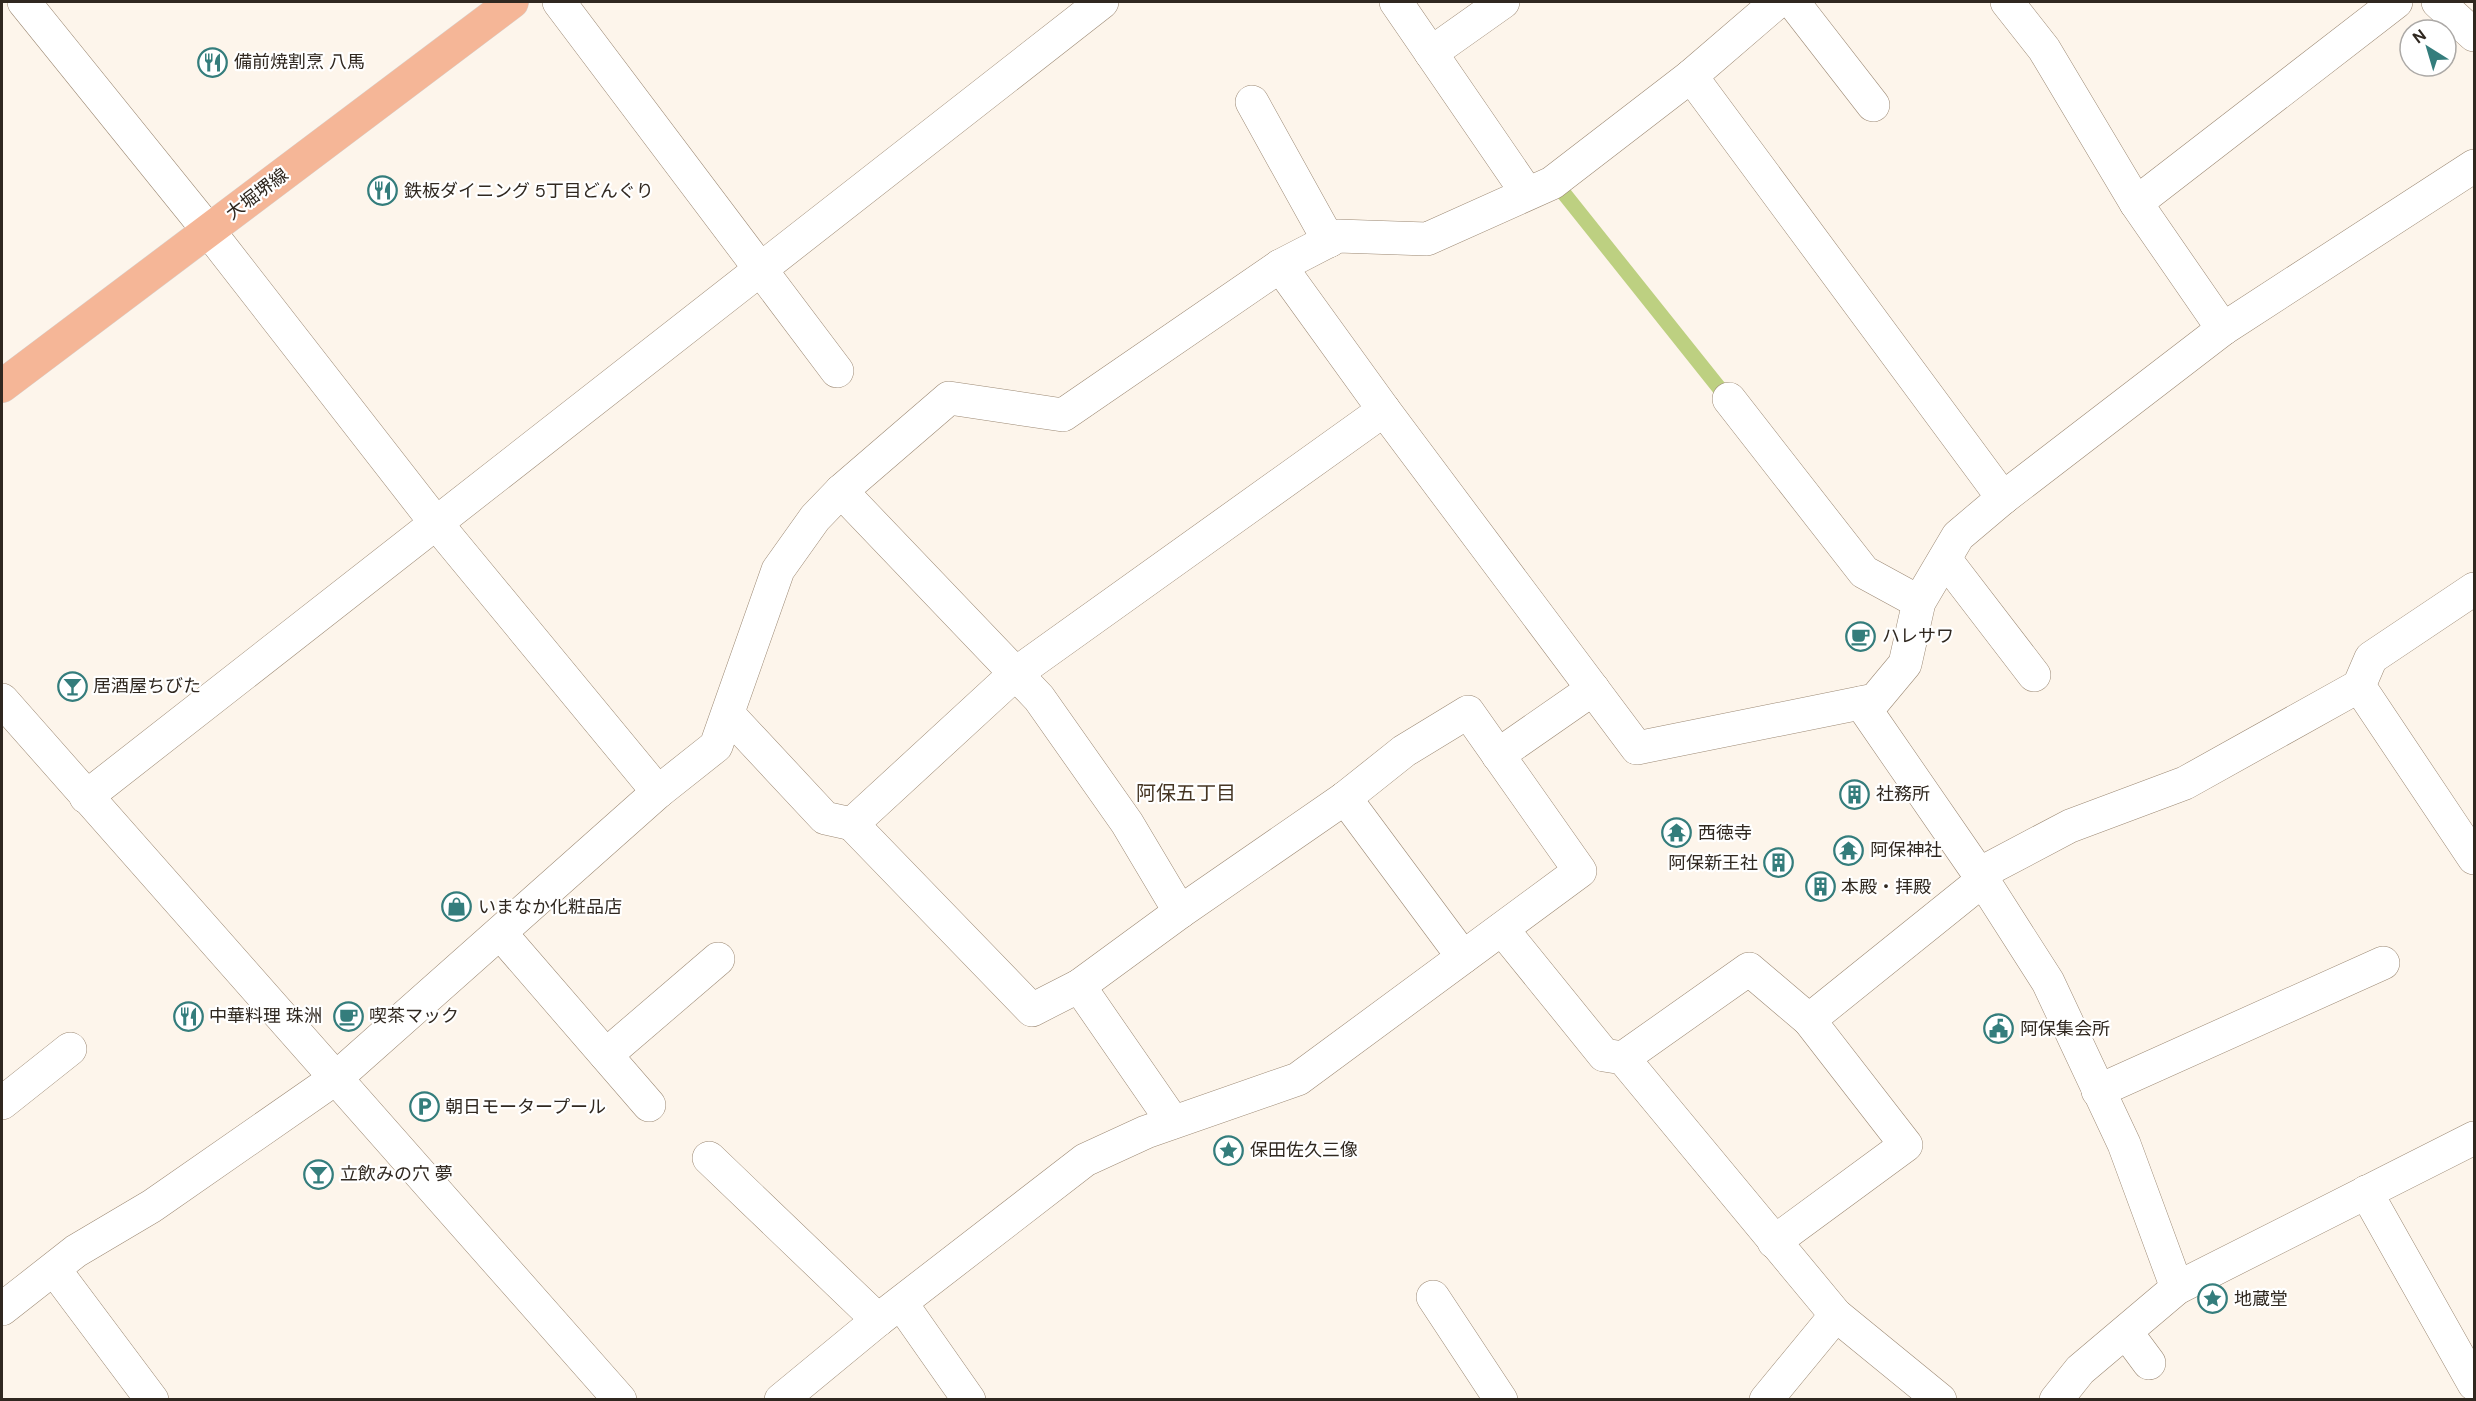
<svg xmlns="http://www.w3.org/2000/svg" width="2476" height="1401" viewBox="0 0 2476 1401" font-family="'DM Sans','Noto Sans JP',sans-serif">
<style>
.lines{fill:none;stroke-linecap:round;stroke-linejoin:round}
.stream{stroke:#bdd081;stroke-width:15}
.minor-casing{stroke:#9c8974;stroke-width:34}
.major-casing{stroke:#d6d4d2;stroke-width:34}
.minor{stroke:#fff;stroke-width:33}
.major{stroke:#f5b697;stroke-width:33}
.labels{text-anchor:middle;stroke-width:4.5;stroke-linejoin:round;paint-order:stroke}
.poi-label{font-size:18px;fill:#302820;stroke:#fff;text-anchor:start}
.street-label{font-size:18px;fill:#302820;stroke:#fff}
.neighbourhood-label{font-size:20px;fill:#453523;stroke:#fff}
</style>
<rect width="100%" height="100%" fill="#fdf5eb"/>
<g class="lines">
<polyline class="stream" points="1562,191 1724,394"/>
<defs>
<g id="minor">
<polyline points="24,2 208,230 436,523 658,792"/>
<polyline points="559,2 837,371"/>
<polyline points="1396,2 1527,193"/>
<polyline points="1793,2 1873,105"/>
<polyline points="2007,2 2044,49 2136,203 2223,329"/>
<polyline points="2438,2 2474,35"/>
<polyline points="1431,53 1503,2"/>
<polyline points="1691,76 2003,498"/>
<polyline points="1252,102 1329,241"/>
<polyline points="2136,203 2396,2"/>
<polyline points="1280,266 1384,410 1637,748 1875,700 1905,664 1919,602 1958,536 2003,498 2223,329 2474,166"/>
<polyline points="1729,399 1864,572 1919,602"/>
<polyline points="1945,559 2034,675"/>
<polyline points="2474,589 2371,658 2359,686 2474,858"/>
<polyline points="2,700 620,1400"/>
<polyline points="1861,703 1979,874 2048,982 2124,1144 2177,1288"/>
<polyline points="728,714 825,818 852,824"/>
<polyline points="1498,755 1593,689"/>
<polyline points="86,797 1102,2"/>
<polyline points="1345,798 1463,957"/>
<polyline points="1979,874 2070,826 2185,783 2359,686"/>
<polyline points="1180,912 1079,986 1032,1010 852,824 1015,674 1384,410"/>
<polyline points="1502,929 1604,1055 1623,1058 1836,1315 1940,1400"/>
<polyline points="501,934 649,1105"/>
<polyline points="1079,986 1173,1122"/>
<polyline points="606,1055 718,959"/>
<polyline points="1623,1058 1749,969 1809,1020"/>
<polyline points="2098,1091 2383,963"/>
<polyline points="2,1103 70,1049"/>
<polyline points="709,1158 878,1320"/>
<polyline points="2366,1192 2474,1384"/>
<polyline points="1774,1242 1906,1145 1809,1020 1983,880"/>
<polyline points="54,1269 152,1400"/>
<polyline points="1433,1297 1501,1400"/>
<polyline points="901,1303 969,1400"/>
<polyline points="2,1309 76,1251 152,1206 336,1078 658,792 716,746 778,570 815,518 841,491 949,398 1063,415 1280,266 1338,236 1427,239 1552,183 1691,76 1777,2"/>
<polyline points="2126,1332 2149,1363"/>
<polyline points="781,1400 878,1320 1085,1160 1146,1132 1298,1079 1580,871 1468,712 1404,751 1345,798 1180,912 1127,823 1039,698 841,491"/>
<polyline points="1766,1400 1836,1315"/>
<polyline points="2056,1400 2080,1370 2177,1288 2474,1138"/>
</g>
<polyline id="major" points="2,386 512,2"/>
</defs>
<use href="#minor" class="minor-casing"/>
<use href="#major" class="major-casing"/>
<use href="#minor" class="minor"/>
<use href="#major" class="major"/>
</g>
<defs>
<symbol id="restaurant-ring" viewBox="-11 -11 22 22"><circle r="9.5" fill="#fff" stroke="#347d7c" stroke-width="1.5"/><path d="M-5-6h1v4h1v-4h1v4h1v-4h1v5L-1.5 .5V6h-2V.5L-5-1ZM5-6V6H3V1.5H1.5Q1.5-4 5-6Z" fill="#347d7c"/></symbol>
<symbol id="cafe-ring" viewBox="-11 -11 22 22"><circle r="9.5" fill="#fff" stroke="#347d7c" stroke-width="1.5"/><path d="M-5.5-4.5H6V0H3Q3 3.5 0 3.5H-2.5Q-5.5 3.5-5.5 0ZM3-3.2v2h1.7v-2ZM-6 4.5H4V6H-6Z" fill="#347d7c"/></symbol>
<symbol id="bar-ring" viewBox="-11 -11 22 22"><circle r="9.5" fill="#fff" stroke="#347d7c" stroke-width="1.5"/><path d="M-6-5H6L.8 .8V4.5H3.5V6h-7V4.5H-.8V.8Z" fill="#347d7c"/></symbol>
<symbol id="building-ring" viewBox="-11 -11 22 22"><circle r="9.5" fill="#fff" stroke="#347d7c" stroke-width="1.5"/><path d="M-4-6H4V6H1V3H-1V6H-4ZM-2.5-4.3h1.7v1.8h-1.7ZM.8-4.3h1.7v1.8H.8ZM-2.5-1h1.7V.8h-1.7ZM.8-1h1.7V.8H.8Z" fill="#347d7c"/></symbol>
<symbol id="temple-ring" viewBox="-11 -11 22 22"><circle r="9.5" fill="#fff" stroke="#347d7c" stroke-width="1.5"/><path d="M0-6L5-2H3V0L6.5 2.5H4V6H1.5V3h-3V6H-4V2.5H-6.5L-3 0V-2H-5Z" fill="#347d7c"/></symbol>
<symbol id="shop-ring" viewBox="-11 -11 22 22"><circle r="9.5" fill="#fff" stroke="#347d7c" stroke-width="1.5"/><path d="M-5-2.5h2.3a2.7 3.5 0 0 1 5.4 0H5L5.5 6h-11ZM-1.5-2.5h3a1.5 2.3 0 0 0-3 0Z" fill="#347d7c"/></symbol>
<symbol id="civic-ring" viewBox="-11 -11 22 22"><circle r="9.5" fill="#fff" stroke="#347d7c" stroke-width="1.5"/><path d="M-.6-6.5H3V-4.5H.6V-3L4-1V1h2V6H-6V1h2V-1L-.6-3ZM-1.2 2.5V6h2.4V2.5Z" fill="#347d7c"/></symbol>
<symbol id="parking-ring" viewBox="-11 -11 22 22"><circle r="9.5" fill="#fff" stroke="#347d7c" stroke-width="1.5"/><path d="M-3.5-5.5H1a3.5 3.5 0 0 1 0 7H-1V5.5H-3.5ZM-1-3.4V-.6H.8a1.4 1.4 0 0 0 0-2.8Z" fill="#347d7c"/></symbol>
<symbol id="sight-ring" viewBox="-11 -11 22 22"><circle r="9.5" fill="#fff" stroke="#347d7c" stroke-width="1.5"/><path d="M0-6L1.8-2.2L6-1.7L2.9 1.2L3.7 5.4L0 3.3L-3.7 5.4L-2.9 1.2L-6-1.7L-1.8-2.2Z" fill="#347d7c"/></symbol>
</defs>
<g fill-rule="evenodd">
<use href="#restaurant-ring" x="196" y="46" width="33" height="33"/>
<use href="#restaurant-ring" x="366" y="174" width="33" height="33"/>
<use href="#cafe-ring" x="1844" y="620" width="33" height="33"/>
<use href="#bar-ring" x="56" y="670" width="33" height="33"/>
<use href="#building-ring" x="1838" y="778" width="33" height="33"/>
<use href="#temple-ring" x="1660" y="816" width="33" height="33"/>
<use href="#temple-ring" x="1832" y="834" width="33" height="33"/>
<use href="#building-ring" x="1762" y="846" width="33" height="33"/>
<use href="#building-ring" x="1804" y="870" width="33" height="33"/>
<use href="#shop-ring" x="440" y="890" width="33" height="33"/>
<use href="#restaurant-ring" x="172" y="1000" width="33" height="33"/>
<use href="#cafe-ring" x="332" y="1000" width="33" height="33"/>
<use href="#civic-ring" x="1982" y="1012" width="33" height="33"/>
<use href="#parking-ring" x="408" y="1090" width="33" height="33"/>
<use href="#sight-ring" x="1212" y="1134" width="33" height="33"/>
<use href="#bar-ring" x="302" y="1158" width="33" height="33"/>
<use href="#sight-ring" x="2196" y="1282" width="33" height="33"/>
</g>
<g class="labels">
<g class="poi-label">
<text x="234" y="68">備前焼割烹 八馬</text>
<text x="404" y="197">鉄板ダイニング 5丁目どんぐり</text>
<text x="1882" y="642">ハレサワ</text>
<text x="93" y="692">居酒屋ちびた</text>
<text x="1876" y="800">社務所</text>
<text x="1698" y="839">西徳寺</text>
<text x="1870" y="856">阿保神社</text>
<text x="1758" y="869" text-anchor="end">阿保新王社</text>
<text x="1841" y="893">本殿・拝殿</text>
<text x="478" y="913">いまなか化粧品店</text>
<text x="209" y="1022">中華料理 珠洲</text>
<text x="369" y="1022">喫茶マック</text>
<text x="2020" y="1035">阿保集会所</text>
<text x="445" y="1113">朝日モータープール</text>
<text x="1250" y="1156">保田佐久三像</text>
<text x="340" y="1180">立飲みの穴 夢</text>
<text x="2234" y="1305">地蔵堂</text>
</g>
<g class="street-label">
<text transform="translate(257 194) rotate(-37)" y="6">大堀堺線</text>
</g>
<g class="neighbourhood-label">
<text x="1186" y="800">阿保五丁目</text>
</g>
</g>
<rect width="2476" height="1401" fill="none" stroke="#302820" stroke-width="6"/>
<g transform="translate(2428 48) rotate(323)"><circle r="28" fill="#ffffff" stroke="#aca9a6" stroke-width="1.5"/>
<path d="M0-4.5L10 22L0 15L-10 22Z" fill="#347d7c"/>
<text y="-9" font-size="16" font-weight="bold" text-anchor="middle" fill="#302820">N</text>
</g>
</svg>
